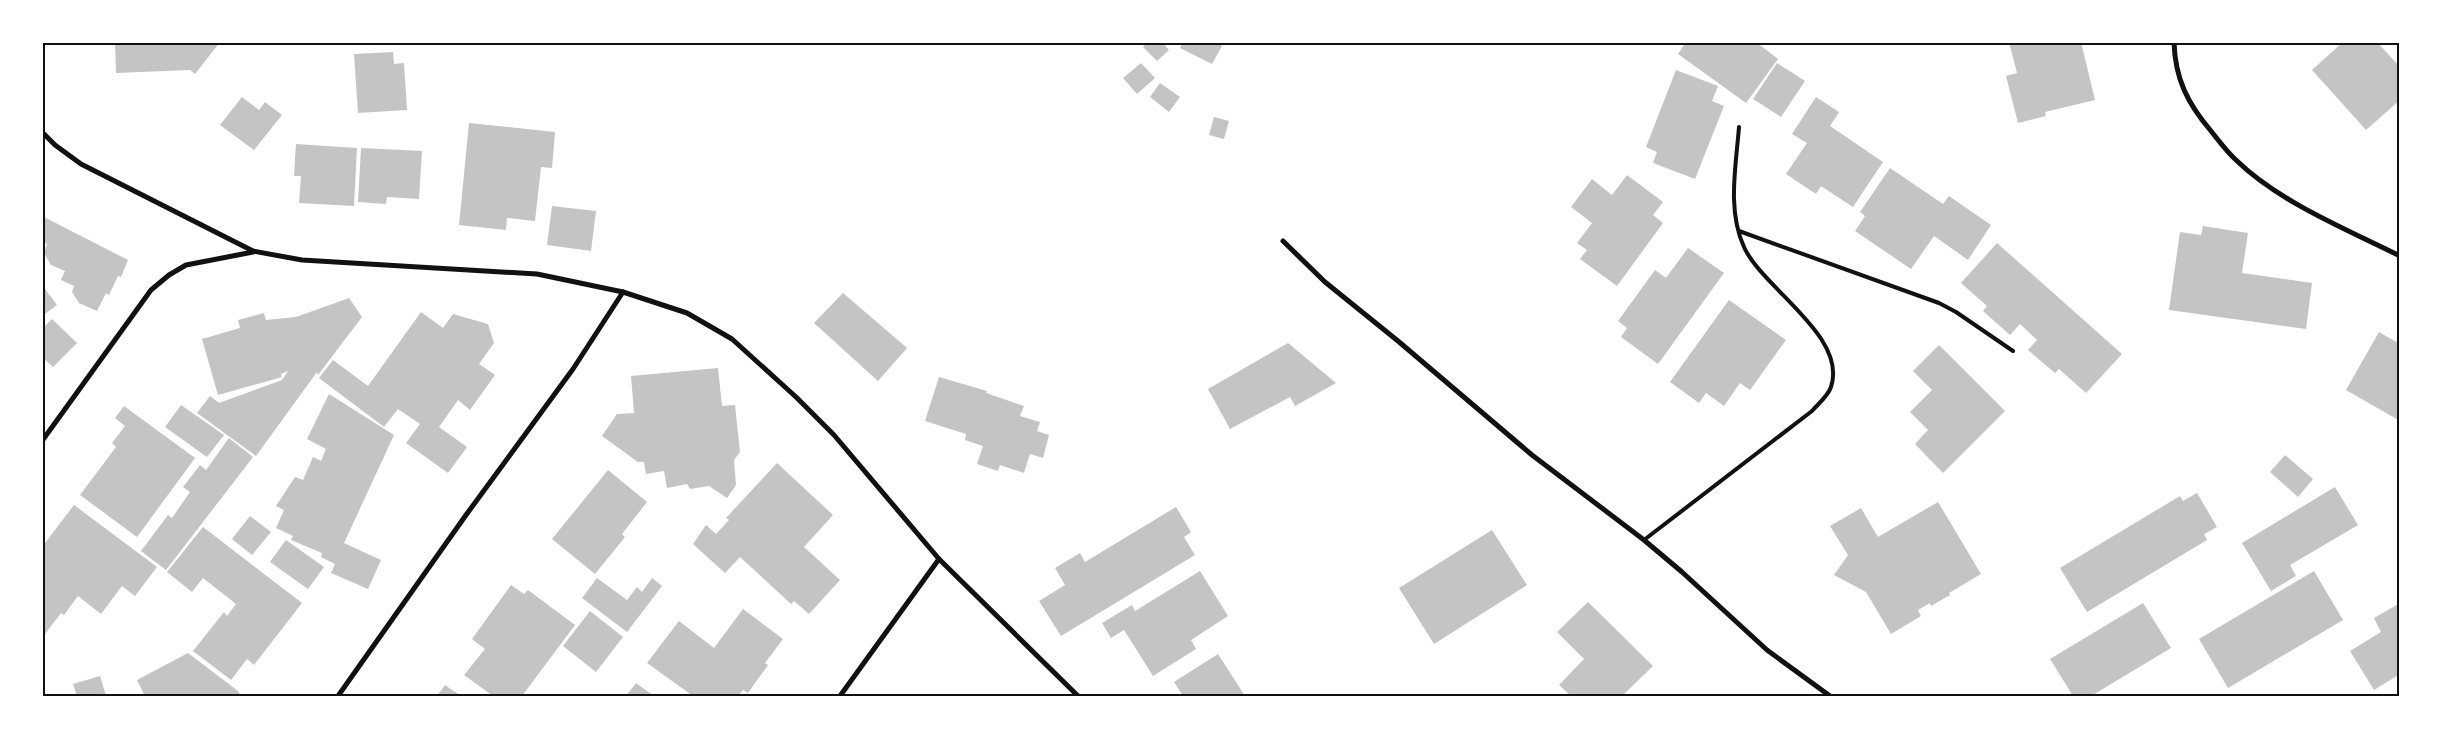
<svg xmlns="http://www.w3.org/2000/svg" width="2442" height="739" viewBox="0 0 2442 739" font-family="'Archivo Narrow',sans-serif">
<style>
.building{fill:#c4c4c4}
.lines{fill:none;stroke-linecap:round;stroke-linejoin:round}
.service{stroke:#111;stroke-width:4}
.minor{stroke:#111;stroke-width:5}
.neatline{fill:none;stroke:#111;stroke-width:2}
</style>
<rect width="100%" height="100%" fill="#fff"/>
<g class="building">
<polygon points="115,42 220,42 195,74 190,70 116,73"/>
<polygon points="1148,42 1162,42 1169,50 1157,61 1143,47"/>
<polygon points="1183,42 1216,42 1222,46 1212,64 1180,48"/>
<polygon points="1686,42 1756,42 1778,59 1746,103 1678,54"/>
<polygon points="2009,42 2081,42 2095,100 2045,112 2046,116 2018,123 2006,76 2017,73"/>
<polygon points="2343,42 2377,42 2400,67 2400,100 2366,130 2312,70"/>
<polygon points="393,52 394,64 404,63 407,110 358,113 354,54"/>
<polygon points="1141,63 1155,78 1137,94 1123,78"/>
<polygon points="1777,63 1805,81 1781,117 1753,99"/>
<polygon points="1676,70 1718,86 1712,101 1724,106 1695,179 1653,163 1657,152 1646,147"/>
<polygon points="1160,83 1180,97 1169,112 1150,97"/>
<polygon points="242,97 259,110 265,102 282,115 254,150 220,125"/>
<polygon points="1816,97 1839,112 1830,126 1883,162 1853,207 1821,186 1816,194 1786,174 1807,143 1792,134"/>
<polygon points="1214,117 1229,121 1224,139 1209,135"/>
<polygon points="469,123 555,132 552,168 541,167 535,221 507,218 506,230 459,225"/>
<polygon points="296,144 357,148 354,206 299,203 301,176 294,176"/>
<polygon points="361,148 422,151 419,199 387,197 386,204 358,202"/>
<polygon points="1890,168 1943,204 1949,196 1991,225 1968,260 1934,236 1911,269 1855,231 1865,216 1860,212"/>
<polygon points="1627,175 1663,202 1653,215 1663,223 1617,286 1580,259 1587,250 1577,243 1592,223 1571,207 1592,179 1612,195"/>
<polygon points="552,206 596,211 591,251 547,245"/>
<polygon points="42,216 128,260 121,277 118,276 109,295 106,293 97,311 79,303 72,292 74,286 61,280 65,271 51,265 44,253 47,244 42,242"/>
<polygon points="2203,226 2248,233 2242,273 2312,283 2306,329 2169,310 2180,232 2201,235"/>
<polygon points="1997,243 2122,354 2086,393 2059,369 2055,373 2028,350 2037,340 2020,324 2010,335 1983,311 1987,306 1961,283"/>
<polygon points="1688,248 1724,273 1658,364 1621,337 1627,328 1618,321 1655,270 1666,278"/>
<polygon points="42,285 57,305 42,316"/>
<polygon points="843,293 907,348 878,381 814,323"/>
<polygon points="349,298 362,317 318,375 317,372 256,456 197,413 210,396 219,403 282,380 288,371 281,374 282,377 218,395 202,339 240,328 238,320 264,313 266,320 296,317"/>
<polygon points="1729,300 1786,340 1750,390 1740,383 1724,406 1706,393 1699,403 1670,382"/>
<polygon points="421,312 443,328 453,314 488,324 494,343 479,364 495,375 470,410 458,400 439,427 467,447 448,473 406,443 420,424 398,409 384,427 319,378 333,360 368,386"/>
<polygon points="52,319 77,343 53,367 42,357 42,329"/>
<polygon points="2379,332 2400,344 2400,421 2346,390"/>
<polygon points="1288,343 1336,383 1295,406 1290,397 1230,429 1208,389"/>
<polygon points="1939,345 2005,411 1943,473 1915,444 1928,430 1910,412 1932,390 1913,371"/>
<polygon points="718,368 722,406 735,405 740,452 734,460 736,485 727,498 709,486 690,489 687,484 667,488 664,471 646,474 644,462 638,462 602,436 617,414 634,413 631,376"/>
<polygon points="939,377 987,391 986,393 1024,406 1020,416 1040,422 1037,431 1049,435 1043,458 1030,454 1024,473 1000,465 998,471 977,464 983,446 965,440 966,434 925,421"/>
<polygon points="329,394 394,435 344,543 381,560 368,589 331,573 335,564 321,557 322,553 291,540 293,536 276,528 284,510 276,506 295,477 303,480 313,457 321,461 326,449 307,439"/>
<polygon points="181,405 224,435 207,457 165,427"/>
<polygon points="124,406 195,458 137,537 80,495 116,447 112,443 125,426 115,418"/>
<polygon points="229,438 253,457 166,570 141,551 168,515 172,518 190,492 183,487 200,465 206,470"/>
<polygon points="2285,455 2313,479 2298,497 2270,472"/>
<polygon points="777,463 833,515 804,547 840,580 809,614 794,601 791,604 740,557 725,573 693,544 706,525 716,534 729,520 726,518"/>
<polygon points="608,470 647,502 622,534 625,537 595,574 552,539"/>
<polygon points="2335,487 2358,525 2290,565 2296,576 2271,591 2242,543"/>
<polygon points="2197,493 2217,527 2204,534 2207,540 2087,612 2060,568 2180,496 2183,501"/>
<polygon points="1938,502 1981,574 1949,593 1950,595 1931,606 1930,603 1918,610 1921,616 1891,634 1866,592 1834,575 1848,555 1830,526 1861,508 1878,537"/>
<polygon points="74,505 157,567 135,596 122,586 101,614 78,596 64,615 61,613 42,638 42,547"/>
<polygon points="1176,507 1191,532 1184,537 1195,555 1061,636 1039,601 1065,585 1055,568 1080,553 1085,562"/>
<polygon points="250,516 271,532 252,555 232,539"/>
<polygon points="203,527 302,603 254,665 247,659 231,680 193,651 224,612 227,616 236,604 203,578 192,592 167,572"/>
<polygon points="1492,530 1527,585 1434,644 1399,588"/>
<polygon points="286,540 324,567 308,589 270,562"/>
<polygon points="1200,571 1228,616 1191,640 1196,649 1153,676 1124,630 1111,638 1102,623 1132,605 1135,611"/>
<polygon points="2314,571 2343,620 2228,688 2199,639"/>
<polygon points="597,578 627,600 637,587 642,592 652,578 662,586 627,632 582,598"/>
<polygon points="511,585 524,594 528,590 575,625 522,696 493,696 464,675 485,649 472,639"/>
<polygon points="1588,602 1653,666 1622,696 1571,696 1559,685 1584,659 1557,632"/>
<polygon points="2143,603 2171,648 2091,696 2073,696 2050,659"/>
<polygon points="2400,603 2400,674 2374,690 2350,651 2381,632 2374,618"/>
<polygon points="743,609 783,639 765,663 768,665 748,693 743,690 738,696 693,696 647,663 679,621 714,648"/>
<polygon points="590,611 623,637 596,672 563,646"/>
<polygon points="188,653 238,691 241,696 145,696 137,680"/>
<polygon points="1218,654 1245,696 1183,696 1174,682"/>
<polygon points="100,676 106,696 77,696 73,684"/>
<polygon points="636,683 654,696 626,696"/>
<polygon points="445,685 461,696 437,696"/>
</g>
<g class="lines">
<g class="service">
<polyline points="1739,231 1939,303 1956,312 2013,351"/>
<path d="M1644,540L1812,411C1818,404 1828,396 1831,387C1848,336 1762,288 1744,247C1727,210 1736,166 1739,127"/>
</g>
<g class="minor">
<path d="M2174,42C2175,79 2188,104 2211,131C2219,141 2227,152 2236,160C2279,202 2346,229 2400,256"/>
<polyline points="42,132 55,145 81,164 253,251 302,260 537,274 623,292 687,313 732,339 796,397 834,435 939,559 1078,696"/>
<polyline points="1283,241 1325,282 1398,341 1532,455 1644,540 1682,572 1767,650 1830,696"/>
<polyline points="42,441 151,290 169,275 186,265 253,252"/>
<polyline points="338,696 466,515 573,369 623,292"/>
<polyline points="840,696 939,559"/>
</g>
</g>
<rect width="2442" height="739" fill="none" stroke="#ffffff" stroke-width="88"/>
<rect x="44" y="44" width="2354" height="651" class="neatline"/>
</svg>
